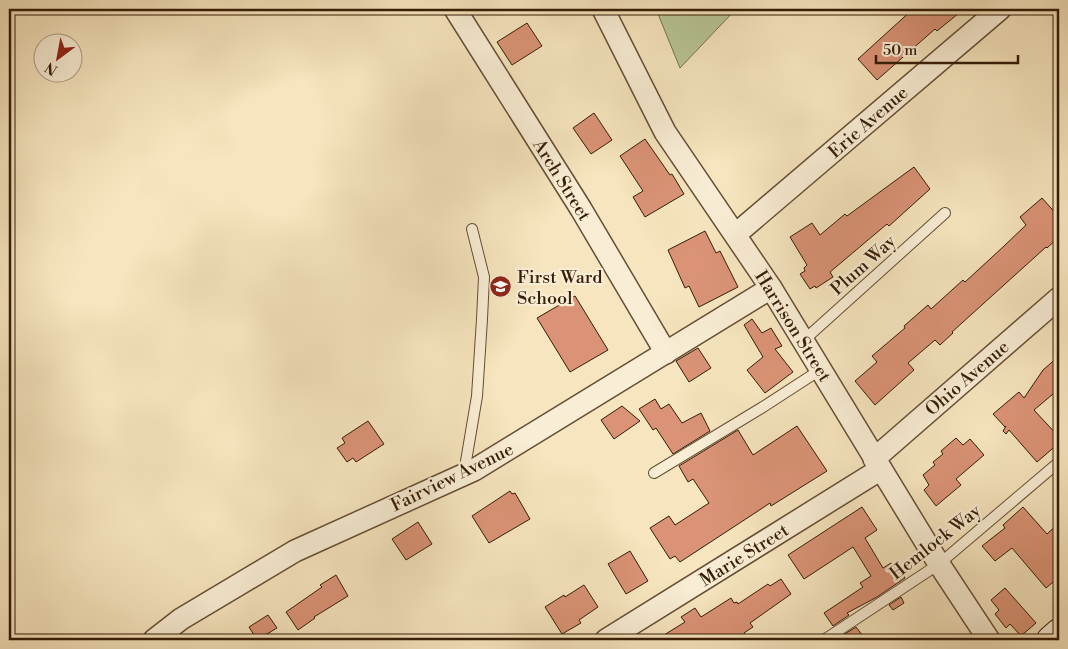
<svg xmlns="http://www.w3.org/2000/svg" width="1068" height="649" viewBox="0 0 1068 649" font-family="'Libre Bodoni',serif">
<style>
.green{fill:#b8c695;stroke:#76714e}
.building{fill:#da9376;stroke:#351c07}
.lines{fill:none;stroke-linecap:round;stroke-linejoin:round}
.lane-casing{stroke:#654e35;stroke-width:12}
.street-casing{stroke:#654e35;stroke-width:24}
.secondary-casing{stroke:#351c07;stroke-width:30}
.lane{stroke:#f9eed5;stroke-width:10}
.street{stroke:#f9eed5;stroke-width:21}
.secondary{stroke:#f9eed5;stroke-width:28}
.labels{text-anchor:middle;stroke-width:4.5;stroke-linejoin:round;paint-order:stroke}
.street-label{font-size:18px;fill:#351c07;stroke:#f9eed5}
.poi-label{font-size:18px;fill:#351c07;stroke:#f9eed5;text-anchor:start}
</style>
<rect width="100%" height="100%" fill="#f6e5be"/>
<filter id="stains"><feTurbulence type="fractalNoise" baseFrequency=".004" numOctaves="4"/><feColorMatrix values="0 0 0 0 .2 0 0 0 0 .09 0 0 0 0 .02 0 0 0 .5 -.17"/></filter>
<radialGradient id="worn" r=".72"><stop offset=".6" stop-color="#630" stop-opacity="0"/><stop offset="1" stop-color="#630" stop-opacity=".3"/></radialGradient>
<polygon class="green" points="656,9 736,9 680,68"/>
<g class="building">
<polygon points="913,9 964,9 937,31 935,29 877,80 858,59"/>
<polygon points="527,23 542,46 512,65 497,42"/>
<polygon points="594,113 612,140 591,154 573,128"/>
<polygon points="645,139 670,175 672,174 684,194 645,217 633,197 643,191 620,156"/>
<polygon points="914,167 930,189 889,226 887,224 830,272 833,277 816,288 815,286 810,289 800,274 805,271 804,268 807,265 790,237 812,223 820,235 845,214 847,216"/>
<polygon points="1042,198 1059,217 1059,237 1047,248 1046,247 952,332 953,333 940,345 935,340 908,363 914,370 875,405 855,381 877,362 872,356 905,328 904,326 928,305 931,309 963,280 965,282 1003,247 1026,225 1020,217"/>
<polygon points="705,231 716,253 720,251 738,287 699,307 689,286 685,288 668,250"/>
<polygon points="575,296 608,350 570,372 537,318"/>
<polygon points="752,319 762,333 771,328 782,346 775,349 793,372 765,393 747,370 763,357 744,325"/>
<polygon points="698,348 711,368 689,382 676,361"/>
<polygon points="1059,356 1059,389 1034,410 1059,437 1059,443 1037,462 1009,430 1006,434 1003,431 1006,426 1005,427 993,414 1019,392 1024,398 1043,370"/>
<polygon points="655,399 661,409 669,404 682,423 701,413 710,431 673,454 656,428 653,430 639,409"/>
<polygon points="622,406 640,421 614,439 601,420"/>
<polygon points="368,421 384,444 356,462 353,458 347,462 337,448 345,443 342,438"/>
<polygon points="797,426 827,471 771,506 770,503 758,511 680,562 675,556 670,559 650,528 669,516 675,525 709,503 693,479 688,482 679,466 738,430 753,455"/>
<polygon points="956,438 963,445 970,439 984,455 956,479 961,485 936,506 924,490 929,485 923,475 935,465 933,462 943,454 941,451"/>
<polygon points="510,491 512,494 515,493 530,519 489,543 472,516"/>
<polygon points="862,507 877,530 865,538 883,568 891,563 893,566 896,564 905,578 877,597 847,613 849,615 833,626 824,613 863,587 860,583 871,576 853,547 804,579 788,555"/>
<polygon points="1023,507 1047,534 1059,523 1059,577 1046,588 1012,548 995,561 982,546 1005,528 1003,525"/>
<polygon points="418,522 432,544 406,560 392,539"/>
<polygon points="630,551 648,581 626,594 608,564"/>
<polygon points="336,575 348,596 314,617 315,618 298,630 286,612 322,587 320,585"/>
<polygon points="781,579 791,594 750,623 753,627 744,633 748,640 656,640 685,622 681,617 695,608 701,617 731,598 734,603 737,602 738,604 768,584 770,586"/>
<polygon points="584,585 598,607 579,620 581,623 562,634 545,607 564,595 565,597"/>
<polygon points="1005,588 1036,623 1021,636 1010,624 1006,628 995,614 999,610 991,600"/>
<polygon points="901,597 904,603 893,610 889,605"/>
<polygon points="268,615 277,628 257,640 249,627"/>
<polygon points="856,627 866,640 842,640 840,637"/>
</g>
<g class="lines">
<defs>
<g id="lane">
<polyline points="803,341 945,213"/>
<polyline points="464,473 477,396 482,319 484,277 472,229"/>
<polyline points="654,473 763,407 820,370"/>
<polyline points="824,640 939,564 1059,462"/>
</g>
<g id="street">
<polyline points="455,9 581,209 666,353"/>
<polyline points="603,9 665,132 771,288 939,564 989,640"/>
<polyline points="736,234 1000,9"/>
<polyline points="874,459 1059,298"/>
<polyline points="154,640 181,619 295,551 474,470 771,288"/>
<polyline points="606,640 881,469"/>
</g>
<polyline id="secondary" points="1051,640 1059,633"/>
</defs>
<use href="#lane" class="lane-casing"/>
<use href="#street" class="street-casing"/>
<use href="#secondary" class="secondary-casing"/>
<use href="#lane" class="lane"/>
<use href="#street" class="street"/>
<use href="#secondary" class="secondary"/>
</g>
<defs>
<symbol id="school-disc" viewBox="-11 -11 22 22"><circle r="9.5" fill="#8f2418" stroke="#f9eed5"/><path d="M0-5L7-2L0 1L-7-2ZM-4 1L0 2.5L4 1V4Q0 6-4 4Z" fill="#fff"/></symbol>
</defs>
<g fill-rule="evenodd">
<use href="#school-disc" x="488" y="274" width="25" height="25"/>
</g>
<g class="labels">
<g class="street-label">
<text transform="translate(868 122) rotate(-41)" y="6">Erie Avenue</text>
<text transform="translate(562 180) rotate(58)" y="6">Arch Street</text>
<text transform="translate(863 265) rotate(-42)" y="6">Plum Way</text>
<text transform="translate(793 326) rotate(58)" y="6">Harrison Street</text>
<text transform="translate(967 378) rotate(-41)" y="6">Ohio Avenue</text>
<text transform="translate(452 477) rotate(-26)" y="6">Fairview Avenue</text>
<text transform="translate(935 542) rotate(-38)" y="6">Hemlock Way</text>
<text transform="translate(744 555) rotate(-32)" y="6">Marie Street</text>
</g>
<g class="poi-label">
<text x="517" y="283">First Ward<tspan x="517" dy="21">School</tspan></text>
</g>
</g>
<rect width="1068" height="649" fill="none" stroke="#f6e5be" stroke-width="30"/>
<rect x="10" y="10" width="1048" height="629" fill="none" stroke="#351c07" stroke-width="2.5"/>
<rect x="15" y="15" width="1038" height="619" fill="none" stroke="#351c07"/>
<g transform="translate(58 58) rotate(212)"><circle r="24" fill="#f9eed5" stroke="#ab9a83"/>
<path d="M0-4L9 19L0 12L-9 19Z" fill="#8f2418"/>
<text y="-8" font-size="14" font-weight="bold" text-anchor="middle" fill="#351c07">N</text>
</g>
<path d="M876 55v8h142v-8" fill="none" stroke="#351c07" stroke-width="2.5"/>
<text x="883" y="55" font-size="15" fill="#351c07" stroke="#f9eed5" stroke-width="4" paint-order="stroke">50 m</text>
<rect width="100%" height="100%" filter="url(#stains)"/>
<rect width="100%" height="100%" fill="url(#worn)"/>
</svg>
